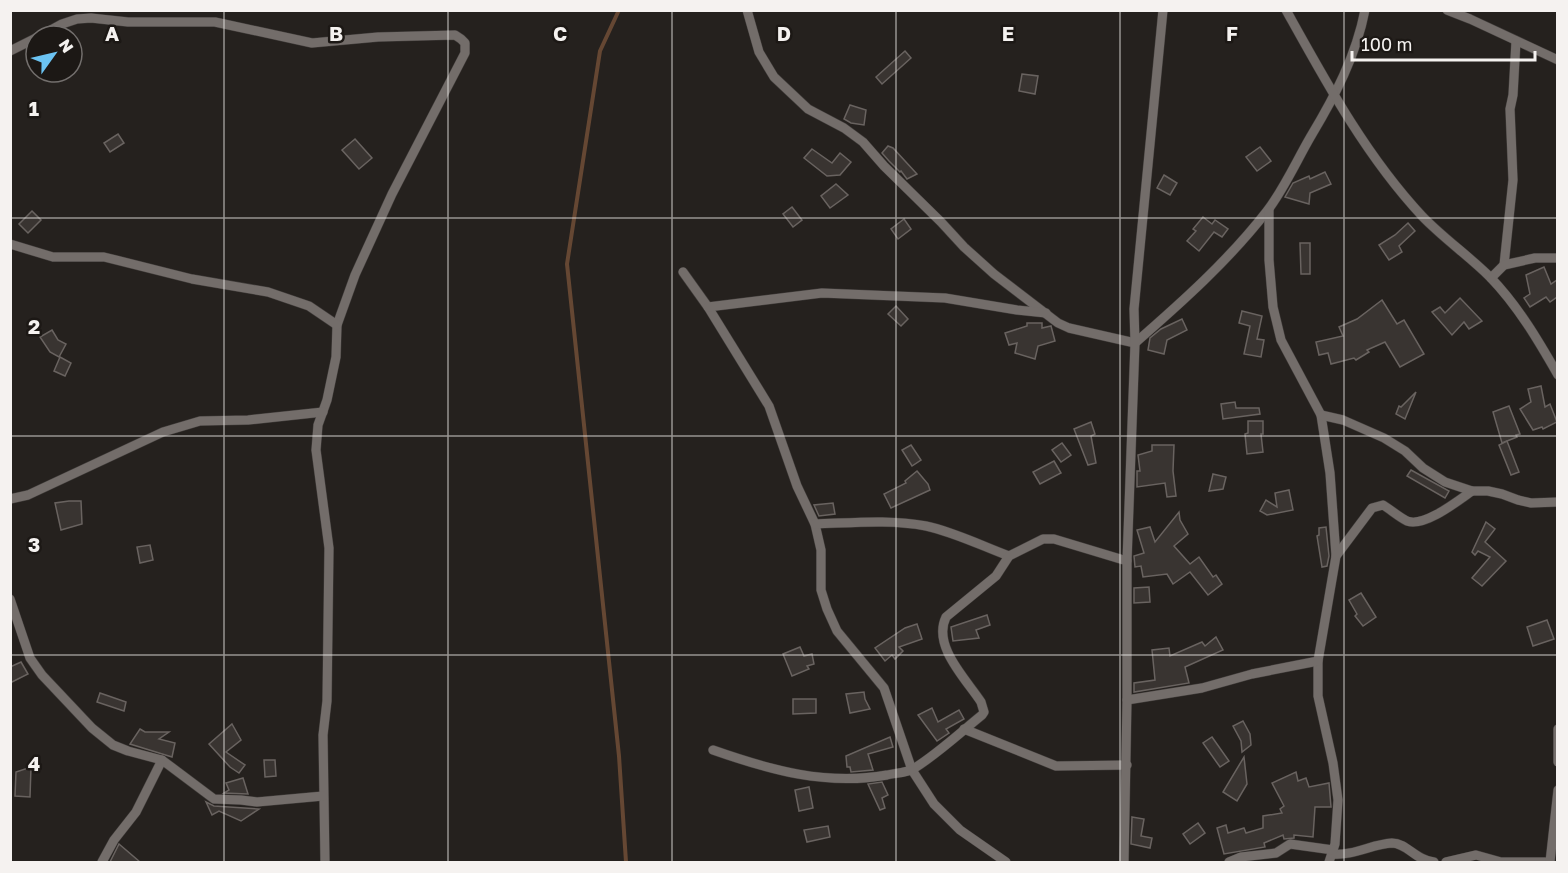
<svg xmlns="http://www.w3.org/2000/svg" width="1568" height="873" viewBox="0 0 1568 873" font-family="'Golos Text',sans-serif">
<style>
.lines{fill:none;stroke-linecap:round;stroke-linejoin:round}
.stream{stroke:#654733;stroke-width:4}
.building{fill:#393431;stroke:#696360;stroke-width:1.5}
.street-casing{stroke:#413d3b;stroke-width:10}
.street{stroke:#736d6a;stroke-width:9}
.grid{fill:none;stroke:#f5f2f0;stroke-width:1.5;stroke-opacity:0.55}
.grid-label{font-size:20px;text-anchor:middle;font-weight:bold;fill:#f5f2f0;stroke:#1c1815;stroke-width:5;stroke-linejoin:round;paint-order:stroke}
</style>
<rect width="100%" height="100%" fill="#25211e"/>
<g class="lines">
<polyline class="stream" points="619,10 600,51 567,264 619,756 626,862"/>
</g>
<g class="building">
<polygon points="905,51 911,58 882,84 876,77"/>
<polygon points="1022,74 1038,76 1035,94 1019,91"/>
<polygon points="850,105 866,110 864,125 851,123 844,119"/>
<polygon points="118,134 124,143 110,152 104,143"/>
<polygon points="355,139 372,158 359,169 342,150"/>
<polygon points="888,146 893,148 917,174 907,179 901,171 900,172 889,161 882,153"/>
<polygon points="1260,147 1271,161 1257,171 1246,157"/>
<polygon points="812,149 832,163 840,153 851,162 840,175 827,176 804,158"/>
<polygon points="1325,172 1331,184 1310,193 1309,204 1285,197 1293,183 1309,176 1310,179"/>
<polygon points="1164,175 1177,183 1170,195 1157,188"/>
<polygon points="836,184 848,195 830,208 821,196"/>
<polygon points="792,207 802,220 793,227 783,214"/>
<polygon points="32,211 41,220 28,233 19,224"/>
<polygon points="1203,217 1212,224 1215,220 1228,229 1222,237 1214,232 1199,251 1187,241 1196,231 1193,229"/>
<polygon points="904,219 911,229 898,239 891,229"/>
<polygon points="1408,223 1415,231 1399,246 1402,252 1389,260 1379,245 1395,235"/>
<polygon points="1300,243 1310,243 1310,274 1301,274"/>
<polygon points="1544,267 1551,284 1557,280 1557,297 1550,302 1546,297 1530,307 1524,298 1530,294 1526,275"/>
<polygon points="1460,298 1482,321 1469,329 1464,322 1452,335 1432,312 1440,307 1445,313"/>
<polygon points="1382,300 1397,324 1404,320 1424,354 1400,367 1385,342 1367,350 1369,352 1356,360 1354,358 1331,364 1328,353 1319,355 1316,342 1343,336 1339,327 1357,319"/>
<polygon points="896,306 908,319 901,326 888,314"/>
<polygon points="1242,311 1262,316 1257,339 1264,340 1261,357 1244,354 1250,326 1239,323"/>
<polygon points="1182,319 1187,330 1167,340 1164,354 1148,350 1150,338 1161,329"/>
<polygon points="1027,323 1042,323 1042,328 1051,326 1055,341 1038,346 1035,359 1015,353 1017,343 1009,345 1005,333 1027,326"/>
<polygon points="52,330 58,340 66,344 59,357 50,352 40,337"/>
<polygon points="60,357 71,363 65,376 54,371"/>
<polygon points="1541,386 1545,407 1550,404 1557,422 1543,429 1542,427 1533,430 1520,409 1531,402 1528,389"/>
<polygon points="1416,392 1405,419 1396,414 1399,406 1401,407"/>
<polygon points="1235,402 1236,408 1259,408 1260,414 1223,419 1221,404"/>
<polygon points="1509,406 1520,434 1516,435 1517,437 1502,443 1493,412"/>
<polygon points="1248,421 1263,421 1263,434 1261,434 1263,452 1247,454 1245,434 1248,433"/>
<polygon points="1091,422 1095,434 1091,436 1096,463 1088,465 1074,429"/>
<polygon points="1507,441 1519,472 1511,475 1499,445"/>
<polygon points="1062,443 1071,455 1061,462 1052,450"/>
<polygon points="911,445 921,460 912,466 902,450"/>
<polygon points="1152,445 1174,445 1173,471 1176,496 1167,497 1165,483 1137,487 1137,471 1140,471 1138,455 1152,451"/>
<polygon points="1054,461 1061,473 1040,484 1033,472"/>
<polygon points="1411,470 1449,491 1445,498 1407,476"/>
<polygon points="917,471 928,484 930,490 891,508 884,494 906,483 905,481"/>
<polygon points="1213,474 1226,477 1223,489 1209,491"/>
<polygon points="1289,490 1293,510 1267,515 1260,511 1266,500 1277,507 1275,493"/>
<polygon points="69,501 81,501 82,524 61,530 55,503"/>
<polygon points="833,503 835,514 819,516 814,505"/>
<polygon points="1179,512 1180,520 1188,534 1174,546 1190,564 1199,557 1213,577 1216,575 1222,584 1208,595 1190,572 1173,584 1167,574 1143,577 1141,566 1135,567 1134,556 1144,553 1137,530 1150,527 1155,542"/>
<polygon points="1486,522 1495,529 1485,542 1506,561 1482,586 1472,578 1490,557 1478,551 1475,555 1472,552"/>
<polygon points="1326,527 1329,556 1327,566 1322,567 1317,536 1319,535 1319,528"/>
<polygon points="150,545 153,560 140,563 137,547"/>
<polygon points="1149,587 1150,602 1134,603 1134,588"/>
<polygon points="1361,593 1376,617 1363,626 1355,616 1357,614 1349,600"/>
<polygon points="987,615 990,625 976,630 979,638 953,641 951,627"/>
<polygon points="1547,620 1554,639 1533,646 1527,627"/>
<polygon points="917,624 922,639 899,647 903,651 895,659 892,655 885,661 875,648 905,628"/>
<polygon points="1216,637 1223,650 1185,667 1189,683 1134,692 1134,683 1155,680 1152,650 1169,648 1170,656 1202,642 1205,646"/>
<polygon points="800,647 804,656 812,654 814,664 807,666 809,669 792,676 783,654"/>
<polygon points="21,662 28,674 10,683 10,667"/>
<polygon points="864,692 865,699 870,709 850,713 846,694"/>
<polygon points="100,693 126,702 124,711 97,702"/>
<polygon points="793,699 816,699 816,713 793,714"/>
<polygon points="932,708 938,722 959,710 964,719 946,729 949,733 937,741 918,715"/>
<polygon points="1243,721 1250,734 1251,745 1242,752 1241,741 1233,726"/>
<polygon points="232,724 241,740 226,752 245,765 239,773 230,767 209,744"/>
<polygon points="140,729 145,732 169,732 159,739 175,743 172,757 130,744"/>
<polygon points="890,737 893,747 868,754 873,770 851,772 850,767 847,767 846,756"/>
<polygon points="1212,737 1229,761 1220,767 1203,743"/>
<polygon points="1244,757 1247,784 1237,801 1223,792"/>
<polygon points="264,760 275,760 276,776 265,777"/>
<polygon points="31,767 30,797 15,796 16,772"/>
<polygon points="1296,772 1298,781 1306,778 1309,787 1329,783 1331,807 1315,807 1313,837 1294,835 1294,838 1284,839 1283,835 1264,843 1265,847 1224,854 1217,828 1226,825 1228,833 1244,828 1246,833 1263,828 1263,816 1282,813 1280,809 1284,806 1272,783"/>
<polygon points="243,778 248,794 224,793 229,790 226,783"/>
<polygon points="882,782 888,795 882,798 885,808 880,810 868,784"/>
<polygon points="809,787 813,808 799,811 795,790"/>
<polygon points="206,802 214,806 259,809 241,821 219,811 212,815"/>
<polygon points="1132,817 1144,819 1141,836 1152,838 1150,848 1131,844"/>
<polygon points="1198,823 1205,833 1190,844 1183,834"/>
<polygon points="828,826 830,837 807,842 804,830"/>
<polygon points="119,844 140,862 110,862"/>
</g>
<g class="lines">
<defs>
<g id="street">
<path d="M747,10L759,52L774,77L808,109L844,128L863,142L884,166L941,222L964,247L994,274L1058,323L1069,328L1135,343C1182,302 1229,260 1267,211C1283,191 1298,158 1311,136C1335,96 1356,56 1365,10"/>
<path d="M1286,10C1326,82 1366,156 1422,216C1443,238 1469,256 1490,277C1518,306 1538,340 1558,375"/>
<polyline points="1447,10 1470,19 1558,60"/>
<polyline points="40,36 62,24 77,19 91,18 128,22 215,22 312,43 378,37 455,35 461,39 465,43 465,53 392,194 355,275 337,325 336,357 327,400 318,425 316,450 329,548 327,701 323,735 325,862"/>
<polyline points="10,51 36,38"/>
<polyline points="1269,209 1269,260 1273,307 1281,340 1321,415 1330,473 1336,556 1318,661 1318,696 1333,763 1338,800 1335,844 1329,862"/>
<polyline points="10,244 53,257 104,257 192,279 268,292 309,306 337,325"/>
<polyline points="1504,265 1513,180 1510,109 1513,95 1516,41"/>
<polyline points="683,272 708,307 769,406 797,486 815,524 821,550 821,590 827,609 837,631 884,688 912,770 934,804 960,830 1006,862"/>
<polyline points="1491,278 1504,265 1535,258 1558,258"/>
<polyline points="708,307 822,293 945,298 1017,310 1046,313"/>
<polyline points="1321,415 1343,420 1384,438 1405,451 1423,468 1445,482 1472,491 1488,491 1502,494 1518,500 1531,503 1558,502"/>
<polyline points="10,499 28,495 163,432 200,421 248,420 323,412"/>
<path d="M815,524C851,523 890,519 926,526C954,532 982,546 1009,556"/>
<path d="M1336,556L1372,508L1383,505C1391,510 1399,517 1407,521C1424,528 1459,500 1472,491"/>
<polyline points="10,599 30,658 42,675 92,728 113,745 128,751 162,760 214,799 241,800 257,802 323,796"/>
<polyline points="1127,700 1202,688 1252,674 1318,661"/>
<polyline points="964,729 1056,766 1127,765"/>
<polyline points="1558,729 1558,762"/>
<path d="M713,750C770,770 826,786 887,775C895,773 906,773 913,769C935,756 961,732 982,715L984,712L981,702C966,679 932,646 946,617L996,576L1009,556L1043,539H1054L1127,561"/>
<path d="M1332,854C1354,856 1372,844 1392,843C1407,843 1415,860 1434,862"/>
<polyline points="102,862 114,840 136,812 162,760"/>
<polyline points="1124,862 1127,700 1127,561 1135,343 1134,309 1163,10"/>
<polyline points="1229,862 1241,857 1276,853 1290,844 1333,850"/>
<polyline points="1446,862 1476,855 1501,862 1550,862"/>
<polyline points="1550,862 1558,790"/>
</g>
</defs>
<use href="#street" class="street-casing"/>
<use href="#street" class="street"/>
</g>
<path class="grid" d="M224,10V862M448,10V862M672,10V862M896,10V862M1120,10V862M1344,10V862M10,218H1558M10,436H1558M10,655H1558"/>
<g class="grid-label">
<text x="112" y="41">A</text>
<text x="336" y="41">B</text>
<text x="560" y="41">C</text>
<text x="784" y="41">D</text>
<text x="1008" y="41">E</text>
<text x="1232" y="41">F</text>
<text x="34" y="116">1</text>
<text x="34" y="334">2</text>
<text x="34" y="552">3</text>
<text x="34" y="771">4</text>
</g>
<rect width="1568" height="873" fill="none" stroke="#f5f2f0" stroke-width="24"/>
<g transform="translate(54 54) rotate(56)"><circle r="28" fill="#1c1815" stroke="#736f6d" stroke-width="1.5"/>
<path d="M0-4.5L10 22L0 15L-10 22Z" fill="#6bc3f2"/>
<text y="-9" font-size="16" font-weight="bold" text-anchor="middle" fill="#f5f2f0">N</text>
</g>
<path d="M1352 51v9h183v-9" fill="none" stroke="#f5f2f0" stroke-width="3"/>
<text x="1361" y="51" font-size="18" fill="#f5f2f0" stroke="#1c1815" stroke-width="4.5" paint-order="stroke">100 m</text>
</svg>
